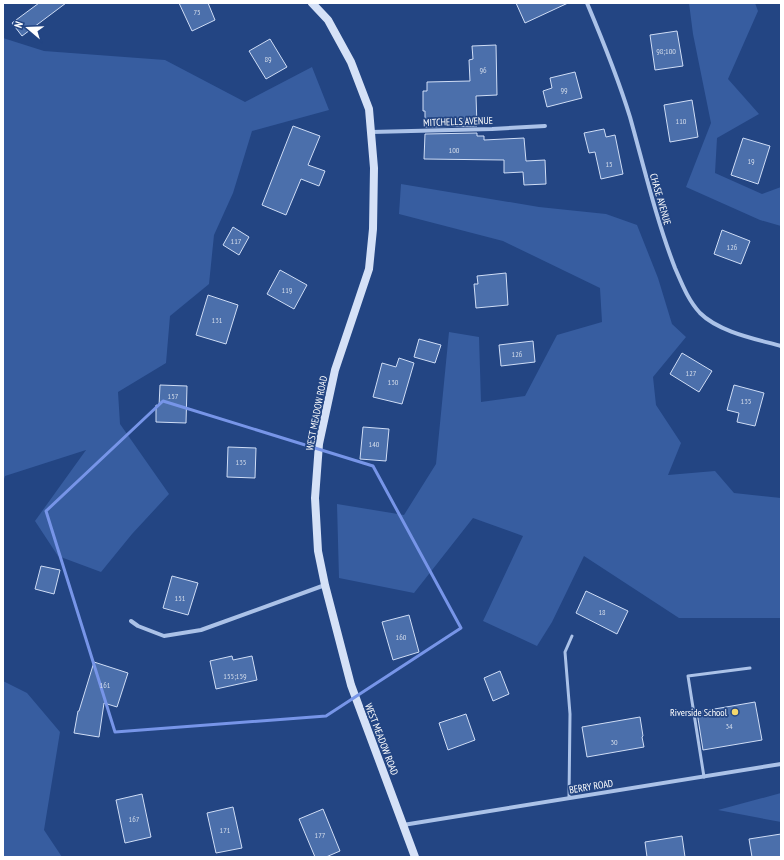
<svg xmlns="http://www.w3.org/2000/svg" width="784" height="860" viewBox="0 0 784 860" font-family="'PT Sans Narrow',sans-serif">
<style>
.green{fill:#375da0}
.building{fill:#4b6fab;stroke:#cfddf6}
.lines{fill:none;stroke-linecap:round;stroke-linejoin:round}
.lane{stroke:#abc2e8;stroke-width:3}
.street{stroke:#abc2e8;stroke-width:4}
.secondary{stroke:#d5e1f7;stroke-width:8}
.marked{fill:none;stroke:#7795e8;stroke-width:3;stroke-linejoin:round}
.poi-dot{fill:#f4d86d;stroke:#234583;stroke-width:1.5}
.labels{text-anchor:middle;stroke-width:3.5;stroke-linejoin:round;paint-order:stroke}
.number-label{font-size:8px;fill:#d2dbea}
.street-label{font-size:10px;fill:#fff;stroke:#234583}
.poi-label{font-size:10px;fill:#fff;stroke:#234583;text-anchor:end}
</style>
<rect width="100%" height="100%" fill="#234583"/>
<g class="green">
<polygon points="689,3 755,3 758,11 728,79 759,114 717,138 715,173 762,194 781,187 781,226 760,220 686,187 711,123 693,34"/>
<polygon points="3,38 44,51 165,60 245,102 312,67 329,110 252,131 233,193 214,235 209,284 170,316 166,363 118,392 120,424 169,494 132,534 101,572 58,556 35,521 86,450 5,476 3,482"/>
<polygon points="401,184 539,207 606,214 637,225 658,278 672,324 686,337 653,377 656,405 681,443 668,475 715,471 734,493 781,498 781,618 679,618 584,556 552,622 537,646 483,621 523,536 473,518 414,593 339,578 337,504 404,515 436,464 449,332 479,337 481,402 525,396 557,335 602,322 600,288 503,241 399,214"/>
<polygon points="3,681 27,693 60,732 44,830 62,857 3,857"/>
<polygon points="781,793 781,822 718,810"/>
</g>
<g class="building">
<polygon points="39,3 66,3 22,36 12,23"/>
<polygon points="179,3 208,3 215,20 192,31"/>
<polygon points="516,3 568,3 525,23"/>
<polygon points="677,31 683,66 655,70 650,35"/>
<polygon points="270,39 287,67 266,79 249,51"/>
<polygon points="496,45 497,95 476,96 477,126 425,127 425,111 423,111 423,91 427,91 427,82 470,81 469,60 473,59 472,46"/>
<polygon points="575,72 582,98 547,107 543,91 552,88 550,78"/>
<polygon points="692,100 698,137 670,142 664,105"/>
<polygon points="293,126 320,136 308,165 325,171 319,186 301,179 286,215 262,205"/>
<polygon points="604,129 606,137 615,135 623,174 601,179 595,152 589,153 584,133"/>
<polygon points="477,133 477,136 484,136 484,140 524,138 526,161 545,160 546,184 524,185 523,172 504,173 504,160 424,159 425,134"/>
<polygon points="743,138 770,146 758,184 731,175"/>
<polygon points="233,227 249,237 239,255 223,245"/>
<polygon points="722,230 750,241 741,264 714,254"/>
<polygon points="280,270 307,285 294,309 267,294"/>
<polygon points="506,273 508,305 476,308 474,284 478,284 477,276"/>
<polygon points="208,295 238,305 226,344 196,335"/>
<polygon points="419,339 441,345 435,363 414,357"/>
<polygon points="533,341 535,362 501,366 499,345"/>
<polygon points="682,353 712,371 699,392 670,374"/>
<polygon points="399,358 414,363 402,404 373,397 382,363 396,367"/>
<polygon points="160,385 187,386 186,423 156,422 156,405 159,406"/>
<polygon points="734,385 764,393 755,426 737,422 739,413 727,410"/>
<polygon points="363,427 389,429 386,461 360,459"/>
<polygon points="228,447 256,448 255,478 227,477"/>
<polygon points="41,566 60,570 54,594 35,589"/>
<polygon points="172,576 198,583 188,615 163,608"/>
<polygon points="586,591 628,611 617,634 576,613"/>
<polygon points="409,615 419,652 393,660 382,622"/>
<polygon points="232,656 233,660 252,656 257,680 216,689 210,661"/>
<polygon points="94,662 128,673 117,707 104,703 99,737 74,733 78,711 79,711"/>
<polygon points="500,671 509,694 493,701 484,678"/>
<polygon points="755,702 762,740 703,750 697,712"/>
<polygon points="466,714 475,740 448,750 439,723"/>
<polygon points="640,717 643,736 642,737 644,747 587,757 582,727"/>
<polygon points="142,794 151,837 125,843 116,800"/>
<polygon points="233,807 242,848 216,853 207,813"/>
<polygon points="323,809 340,851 326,857 315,857 299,819"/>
<polygon points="781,834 781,857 752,857 749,839"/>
<polygon points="682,836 685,857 647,857 645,842"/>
</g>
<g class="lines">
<g class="lane">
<polyline points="704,777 688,676 750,668"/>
<polyline points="569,798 570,714 565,652 572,636"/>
</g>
<g class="street">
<path d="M587,3C603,41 618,78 630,117C644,167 656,219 675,268C682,284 688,300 700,313C719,332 756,339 781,346"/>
<polyline points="371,132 492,129 545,126"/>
<polyline points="131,621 138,626 164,636 201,630 325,585"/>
<polyline points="403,825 781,764"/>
</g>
<polyline class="secondary" points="312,3 328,20 351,62 369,109 374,168 373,229 369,269 335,370 319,444 315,498 318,551 325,585 351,685 415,857"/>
</g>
<path class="marked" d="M163,401L373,466L461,628L326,716L115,732L46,511Z"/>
<circle class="poi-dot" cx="735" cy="712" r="4"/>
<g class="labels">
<g class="number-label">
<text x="197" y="15">75</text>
<text x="666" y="54">98;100</text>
<text x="268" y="62">89</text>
<text x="483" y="73">96</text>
<text x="564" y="93">99</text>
<text x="681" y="124">110</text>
<text x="454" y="153">100</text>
<text x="751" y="164">19</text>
<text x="609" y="167">15</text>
<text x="236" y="244">117</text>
<text x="732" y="250">126</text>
<text x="287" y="293">119</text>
<text x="217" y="323">131</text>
<text x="517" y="357">126</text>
<text x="691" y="376">127</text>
<text x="393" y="385">130</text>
<text x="173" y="399">157</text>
<text x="746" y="404">135</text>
<text x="374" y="447">140</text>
<text x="241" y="465">135</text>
<text x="180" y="601">151</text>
<text x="602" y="615">18</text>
<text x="401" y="640">160</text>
<text x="235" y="679">155;159</text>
<text x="105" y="688">161</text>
<text x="729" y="729">34</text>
<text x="614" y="745">30</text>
<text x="134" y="822">167</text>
<text x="225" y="833">171</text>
<text x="320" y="838">177</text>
</g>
<g class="street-label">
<text transform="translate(458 121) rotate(-2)" y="4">MITCHELLS AVENUE</text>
<text transform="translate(661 199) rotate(74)" y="4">CHASE AVENUE</text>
<text transform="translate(316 413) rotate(-79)" y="4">WEST MEADOW ROAD</text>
<text transform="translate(382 739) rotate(69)" y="4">WEST MEADOW ROAD</text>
<text transform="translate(591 786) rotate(-9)" y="4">BERRY ROAD</text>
</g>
<g class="poi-label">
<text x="727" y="716">Riverside School</text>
</g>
</g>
<rect width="784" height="860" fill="none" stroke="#ffffff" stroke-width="8"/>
<g transform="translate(28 28) rotate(289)" stroke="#234583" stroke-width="3" paint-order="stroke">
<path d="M0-3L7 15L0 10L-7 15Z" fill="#ffffff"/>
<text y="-6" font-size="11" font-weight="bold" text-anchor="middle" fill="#ffffff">N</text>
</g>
</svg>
